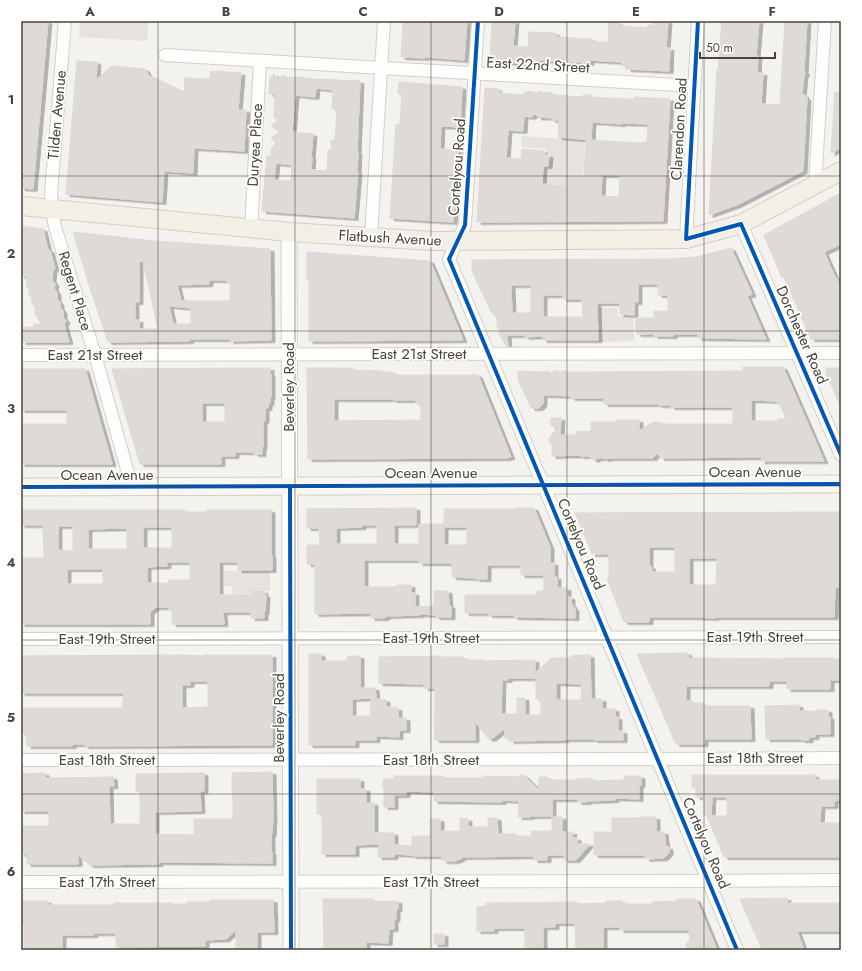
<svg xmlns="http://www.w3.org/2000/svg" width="862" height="971" viewBox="0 0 862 971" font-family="Jost,sans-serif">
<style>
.parking{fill:#e6e3df}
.building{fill:#dedbd6;stroke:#dcd9d4;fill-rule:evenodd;filter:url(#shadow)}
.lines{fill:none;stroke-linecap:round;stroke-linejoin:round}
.minor-casing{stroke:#d2d0cb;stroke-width:14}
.tertiary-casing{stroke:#d2d0cb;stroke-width:17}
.secondary-casing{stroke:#d3cfc5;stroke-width:19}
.primary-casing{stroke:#d6cebb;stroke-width:20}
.minor{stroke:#fdfdfc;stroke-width:12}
.tertiary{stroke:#fdfdfc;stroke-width:15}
.secondary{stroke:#f7f6f1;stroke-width:17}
.primary{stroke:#f2efe6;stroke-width:18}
.cycleway-casing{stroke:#fff;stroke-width:6}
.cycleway{stroke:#0057b8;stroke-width:4}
.grid{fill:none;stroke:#4b4439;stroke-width:1;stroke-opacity:0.55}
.labels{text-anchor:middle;stroke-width:3.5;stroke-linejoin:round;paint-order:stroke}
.street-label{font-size:15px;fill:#4b4439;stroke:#fff}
.neatline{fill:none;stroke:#4b4439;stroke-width:1.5}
.grid-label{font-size:13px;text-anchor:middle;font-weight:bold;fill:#4b4439}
</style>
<defs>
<filter id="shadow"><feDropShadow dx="4" dy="2.5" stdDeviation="0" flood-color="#0004"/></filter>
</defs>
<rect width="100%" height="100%" fill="#f4f2ee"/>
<g class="parking">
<polygon points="80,21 149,21 147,41 79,37"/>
<polygon points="521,136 585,140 583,177 565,176 565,185 543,184 544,167 549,167 550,153 546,153 546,149 521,147"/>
<polygon points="598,308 617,308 618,316 633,316 634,341 599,342"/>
<polygon points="270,570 270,591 252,591 252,595 233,595 232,586 224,586 224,571"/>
</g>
<g class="building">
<polygon points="21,21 48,21 33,189 21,188"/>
<polygon points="403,21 467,21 464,60 425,57 425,58 401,57"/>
<polygon points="492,21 515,21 513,46 528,47 529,32 556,33 556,37 592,39 591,42 608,42 609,22 619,23 619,26 647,28 648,25 654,26 654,21 668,21 666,48 670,48 669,71 627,69 627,66 622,66 622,62 590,60 590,63 536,60 530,64 490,61"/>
<polygon points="722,21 759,21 756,56 758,56 757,73 763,73 761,104 780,105 785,21 807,21 804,71 806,73 804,75 802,95 805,95 805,98 807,98 803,171 737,205 709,215 717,70 718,70"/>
<polygon points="77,61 97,62 96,80 112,66 145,69 149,76 157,79 184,92 185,78 210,79 211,71 241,73 238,110 246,110 244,151 194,148 193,173 164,171 162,202 66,194"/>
<path d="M274,74L278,79L283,75L287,79L291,77L300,78L301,76L306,80L310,77L312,79L360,81L357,152H358L357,171L358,172L354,218L262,211L267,156H271L272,147L276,143L271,138L280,131L271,126L278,120L274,117L275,94H269L270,78ZM316,88L333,90L332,109H337L335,140H331V150H328L327,171L311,170L312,157H311L313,134L292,132L295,95L315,97ZM276,163L292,165L291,181L274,180Z"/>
<polygon points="399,82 462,87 460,127 441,126 440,149 458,150 453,222 390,218 396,124 400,124 402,94 398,94"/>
<path d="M485,88L498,89V93L525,95V92H528L531,91L536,93L541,91L543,93L550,92L554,95L583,97V95H591V97L625,99H634V97L670,99L663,221L477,222ZM535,114L539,118L540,117L552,118V120H559L558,137L591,140L592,122L622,124V123L648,124L647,142H643V143L586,140L584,177L566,176L565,186L542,184L543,166H548L549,155H544V151L522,149L521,159L506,158L508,130L523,131L524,116L531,117ZM602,175H620L619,197L601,196Z"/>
<polygon points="835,92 841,93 841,148 831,153"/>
<polygon points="841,193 841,244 824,252 835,277 836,277 841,288 841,339 811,339 784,277 782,278 764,235"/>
<polygon points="21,226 43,229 48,250 50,250 55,269 53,269 52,280 55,284 54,288 57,293 57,299 60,303 60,307 63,311 63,317 66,321 64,324 69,342 22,342 22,327 34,327 34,324 41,324 35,313 35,306 32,304 32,298 29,295 29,289 26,285 27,276 21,276"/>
<path d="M73,232L155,241L270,249L271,340L230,341V339H189L190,341L108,342L90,288ZM143,261L157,325L158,329H139V320H135V302H139V262ZM209,280H227V282H230V301H181L177,285L209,284ZM169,306L191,308V324H173Z"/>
<path d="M731,248L752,294L747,296L766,339L698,338V334H673V336H654V334H637V330H636V318H654V311H668V295H658V284H638V302H634V315L620,314V303H597L598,340H543V336L525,337V335H507L508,346H506L499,333V327H497V314H492L472,271V260L668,259L696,257ZM511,285H531V313H512ZM543,295H563V299H582L583,317H543Z"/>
<polygon points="307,252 430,261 463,340 309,341 309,280 307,279"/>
<path d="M743,367H783L824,461H761L762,457L661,458L657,453L653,458H609L606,459L603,458H598L594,460L589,456H580V455L552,456V445L549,441V438L558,427L551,426V418H561L560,435H576V432L591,431V422H617V420H639V431L653,422H661L664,424H733V407H671V405H658V404H604V398H571V396L552,395H543V404L539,408H531L518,380V371L544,372L548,371L551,373L554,371H557L560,373L563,371H566L567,372H589L743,371ZM751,400L776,401V402H779L786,419H778V421H751Z"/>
<path d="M270,368V374H271V397H270V403H268V408H265V421L263,420V447H262V454H254V452H235V456H221V464H140L112,369ZM202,403H225V422H202Z"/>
<path d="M307,368H353V370L382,371V372H393V375H478L511,457L506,458L308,459ZM334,399H393V400H416V404H421V420L334,421Z"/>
<polygon points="826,368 841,368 841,408 826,373"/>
<polygon points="21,369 85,369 112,464 21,464 21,424 67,424 67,410 21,410"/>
<path d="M416,508V525H394V544H419V524H444V527V509H517V508H534L550,547V563H554V577H557V588H567V597H571V605H573V608H575V618L514,617V615H489L488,613H465V595H537V591H544V575H521V565H487V579H476V578L452,577V563H419V560H364V587H397V585H411V593H415V607L434,606V591H448L449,606H451V617H436L435,615L420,614V615L387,616L385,618H371V614H370V613L315,614V564H307V545H320L319,528H307V509ZM362,525H377V544H336V528L362,527ZM444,527H467V545H444Z"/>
<path d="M21,510H185V512H207V510H271V556L272,555V570H238V562H219V595H252V591H264V595H266L265,612H264V618H251V612H223L224,624H172V611L166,607H156L150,612V624H21V558H44L43,525H21ZM58,526H73V551L58,550ZM143,527H172V548H143ZM127,528V549H88V529ZM167,562H190V580H169V583H147V567L167,566ZM67,569H103V584H67Z"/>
<path d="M841,512V587H835L834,617H715V618L692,617H649V622H624L607,579H609V554H592L575,513ZM649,547H675V572H652L651,566L649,567ZM689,558H717L716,585H689Z"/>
<polygon points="688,653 688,658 784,659 784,658 833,658 833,659 841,659 841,680 830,680 830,689 787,689 787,681 769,681 769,686 686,686 686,701 693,701 693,703 703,703 703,706 750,706 751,739 704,739 704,744 676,744 637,654"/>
<path d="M309,654H321V661H344V660H347L348,656H360V688H375L376,698H372L386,700V707L398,708V718H406V730H399V737L376,736V740H355V745H309ZM371,698L370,716H352V699Z"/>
<path d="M181,655L204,656V655H272V745L85,746L84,744H73L72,746H27L26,733H21V710H24V708H122L124,693H21V656ZM190,681H208V707L182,708V685H190Z"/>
<path d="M590,655L591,699H602V709H615V717H618V731H623V740H594V739H565V740L510,741V738H505V728L493,738L489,739L475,722V740H435L434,712L435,711V688H424V684L379,683V657L441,656V657H463V660H484V661L535,660V673L552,658H571V656ZM508,678H536V699H541V715H525V698H517V714H501L502,680H508ZM556,683L582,684L581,700H556Z"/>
<polygon points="799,705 799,711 818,711 818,710 828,710 828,717 830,717 830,734 815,734 815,737 809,737 809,740 801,740 801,739 766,739 765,706"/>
<polygon points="272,772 273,818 272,834 271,834 271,852 272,852 272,863 159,862 159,864 90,865 78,855 78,864 27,864 27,854 21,854 21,830 23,830 23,826 49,826 49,811 21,811 21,774 45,773 45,778 113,777 114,786 109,786 110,824 140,824 140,791 136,791 136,774 204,773 204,791 200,791 201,811 155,812 155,834 194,835 194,819 233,819 233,795 232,795 232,773"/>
<polygon points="521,775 524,775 539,790 539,777 548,777 548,780 577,780 577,779 592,778 592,781 624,780 624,776 641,776 641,785 639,785 639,799 615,798 615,800 587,801 587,802 578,802 577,799 552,799 552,816 530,816 530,817 518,817 519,801 502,800 502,802 434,801 434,792 406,791 406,795 394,795 394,807 384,807 384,788 383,788 383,779 394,779 394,776 444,776 444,778 483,778 483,776 518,777"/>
<polygon points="692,775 815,775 815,780 841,780 841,800 834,801 834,806 821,806 820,823 841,823 841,857 724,857 707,816 727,816 727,797 712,797 711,815 704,815 704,797 696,797 696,787 692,787"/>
<polygon points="317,779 360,779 360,789 366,789 366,803 374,803 374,833 394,833 394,845 412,846 412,836 430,836 430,819 440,819 440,831 460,831 460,818 468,819 468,827 488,827 488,818 497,818 498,834 516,834 516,836 532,836 531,831 552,831 552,817 562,817 562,832 573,832 572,838 577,838 577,844 590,844 576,860 564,860 564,855 547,855 547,860 534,860 534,856 463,857 460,859 455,861 443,861 443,857 441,857 441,856 412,856 412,855 394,854 394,857 378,857 379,844 355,845 355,854 322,854 322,814 317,814"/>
<polygon points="640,817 656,817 656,832 664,832 666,847 669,847 669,853 664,858 646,859 645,855 594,855 594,832 612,832 612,818 640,818"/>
<polygon points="787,898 787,903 841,903 841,931 797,931 804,950 762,950 740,899"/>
<polygon points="323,899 373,899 373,902 398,901 398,909 396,909 396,919 394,919 394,929 389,929 388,943 366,942 366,949 324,950"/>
<polygon points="677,899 696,899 717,950 686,950 687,942 690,942 689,930 620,930 620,927 603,927 603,950 576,950 575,923 555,923 555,927 543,927 543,950 525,950 525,928 494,928 494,931 477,931 477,907 486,906 486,903 576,902 579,904 606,903 606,901 622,901 622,904 653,904 653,902 677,901"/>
<polygon points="210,900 273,900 274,932 257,932 257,950 236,950 236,930 226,939 205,940 205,946 116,947 116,933 94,933 94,935 62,935 62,950 24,950 24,923 21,923 21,903 23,903 23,901 48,901 48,905 114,905 114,903 171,903 171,904 187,904 187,902 210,902"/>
<rect x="434" y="934" width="10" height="10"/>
</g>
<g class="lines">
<defs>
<g id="minor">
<polyline points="65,21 51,193 52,210 55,227 95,355 132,487"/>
<polyline points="478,21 465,225 449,259 737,950"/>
<polyline points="165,55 365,67 694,86"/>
<polyline points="815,185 825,21"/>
<polyline points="741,224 841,455"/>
<polyline points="251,229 260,61"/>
<polyline points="371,237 384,21"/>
<polyline points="686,239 698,21"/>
<polyline points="21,355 841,353"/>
<polyline points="21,639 841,637"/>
<polyline points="21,760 658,759 841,758"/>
<polyline points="21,882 692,881 841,880"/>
</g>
<polyline id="tertiary" points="289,232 291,950"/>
<polyline id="secondary" points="21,487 841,484"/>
<polyline id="primary" points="21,206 289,232 433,241 686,239 741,224 841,171"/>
</defs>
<use href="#minor" class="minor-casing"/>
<use href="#tertiary" class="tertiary-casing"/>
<use href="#secondary" class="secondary-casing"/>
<use href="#primary" class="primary-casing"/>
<use href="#minor" class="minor"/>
<use href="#tertiary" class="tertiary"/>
<use href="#secondary" class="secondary"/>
<use href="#primary" class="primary"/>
<defs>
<g id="cycleway">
<polyline points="478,21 465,225 449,259 737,950"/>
<polyline points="698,21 686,239 741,224 841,455"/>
<polyline points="290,486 291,950"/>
<polyline points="21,487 841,484"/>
</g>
</defs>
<use href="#cycleway" class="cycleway-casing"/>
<use href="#cycleway" class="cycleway"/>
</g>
<path class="grid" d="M158,21V950M295,21V950M431,21V950M567,21V950M704,21V950M21,176H841M21,331H841M21,486H841M21,640H841M21,794H841"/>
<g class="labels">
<g class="street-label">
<text transform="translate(538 65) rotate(3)" y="5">East 22nd Street</text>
<text transform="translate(57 115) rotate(-85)" y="5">Tilden Avenue</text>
<text transform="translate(679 129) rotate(-87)" y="5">Clarendon Road</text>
<text transform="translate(255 145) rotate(-87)" y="5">Duryea Place</text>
<text transform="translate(457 167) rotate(-86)" y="5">Cortelyou Road</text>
<text transform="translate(390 238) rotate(3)" y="5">Flatbush Avenue</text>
<text transform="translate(75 291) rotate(73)" y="5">Regent Place</text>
<text transform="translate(802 335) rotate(66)" y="5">Dorchester Road</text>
<text x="419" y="359">East 21st Street</text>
<text x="95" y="360">East 21st Street</text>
<text transform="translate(289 387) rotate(-90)" y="5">Beverley Road</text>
<text x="755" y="477">Ocean Avenue</text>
<text x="431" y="478">Ocean Avenue</text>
<text x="107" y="480">Ocean Avenue</text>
<text transform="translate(581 544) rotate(67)" y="5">Cortelyou Road</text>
<text x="755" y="642">East 19th Street</text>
<text x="431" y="643">East 19th Street</text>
<text x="107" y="644">East 19th Street</text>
<text transform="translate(279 718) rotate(-90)" y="5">Beverley Road</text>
<text x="755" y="763">East 18th Street</text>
<text x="107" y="765">East 18th Street</text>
<text x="431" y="765">East 18th Street</text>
<text transform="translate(706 843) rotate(67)" y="5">Cortelyou Road</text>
<text x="107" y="887">East 17th Street</text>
<text x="431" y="887">East 17th Street</text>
</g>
</g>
<rect width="862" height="971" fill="none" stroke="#ffffff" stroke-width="44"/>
<path d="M700 52v6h75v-6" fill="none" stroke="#4b4439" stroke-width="2"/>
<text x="706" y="52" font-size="12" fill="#4b4439" stroke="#ffffff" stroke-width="3" paint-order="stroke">50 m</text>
<rect x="22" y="22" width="818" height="927" class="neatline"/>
<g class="grid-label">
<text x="90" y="16">A</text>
<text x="226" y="16">B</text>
<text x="363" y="16">C</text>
<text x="499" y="16">D</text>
<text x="636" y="16">E</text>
<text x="772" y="16">F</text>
<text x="11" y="104">1</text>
<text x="11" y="258">2</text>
<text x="11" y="413">3</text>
<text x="11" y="567">4</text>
<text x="11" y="722">5</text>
<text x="11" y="876">6</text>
</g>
</svg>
